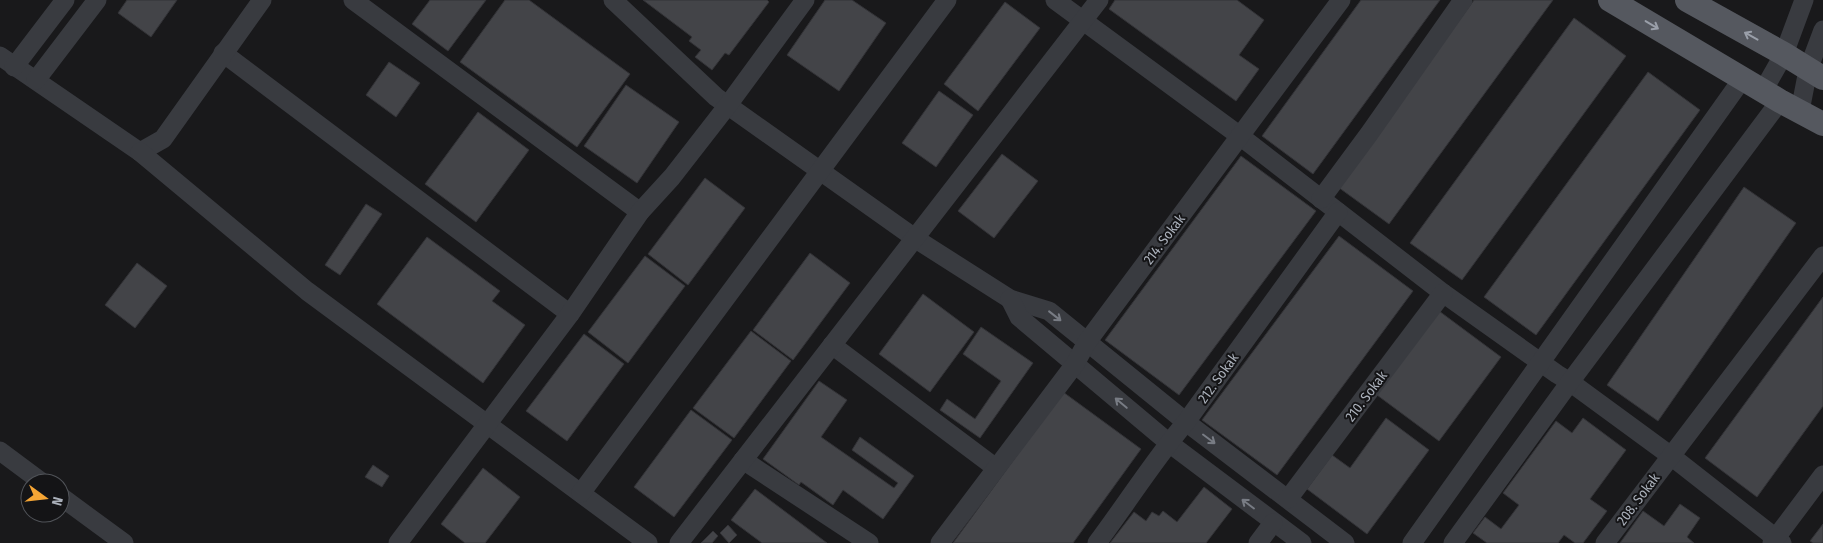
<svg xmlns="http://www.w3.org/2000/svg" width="1823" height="543" viewBox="0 0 1823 543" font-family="'Fira Sans Condensed',sans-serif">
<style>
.building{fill:#434448;stroke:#333337}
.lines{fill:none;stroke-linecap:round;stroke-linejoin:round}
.minor{stroke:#393b40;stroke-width:19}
.major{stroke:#55585f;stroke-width:24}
.oneway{stroke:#9a9fa9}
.oneway2{stroke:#787c84}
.labels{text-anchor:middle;stroke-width:4;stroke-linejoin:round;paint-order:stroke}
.street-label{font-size:14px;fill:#abb1bb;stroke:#141416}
</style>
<rect width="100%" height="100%" fill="#19191b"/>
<g class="building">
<polygon points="127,0 177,0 151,37 118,13"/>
<polygon points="430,0 486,0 448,51 412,24"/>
<polygon points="505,0 529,0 630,74 577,147 460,62"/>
<polygon points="643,0 767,0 769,2 729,55 725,53 712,70 695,57 701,50 689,41 692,37"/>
<polygon points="825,0 852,0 886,23 839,91 787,55"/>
<polygon points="1115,0 1237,0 1264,20 1239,55 1259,69 1236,101 1109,9"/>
<polygon points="1361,0 1440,0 1313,174 1262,136"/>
<polygon points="1474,0 1553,0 1389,224 1338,187"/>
<polygon points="1005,2 1040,28 978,111 944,84"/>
<polygon points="1574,18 1626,56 1462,280 1410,243"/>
<polygon points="389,62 420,83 396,117 366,95"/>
<polygon points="1648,72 1700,110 1536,335 1484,297"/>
<polygon points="626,85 679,122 637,183 584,146"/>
<polygon points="939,91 973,115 936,167 902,143"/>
<polygon points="478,112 529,150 476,222 425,184"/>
<polygon points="1002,154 1038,181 994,238 958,211"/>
<polygon points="1241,156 1316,211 1179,395 1105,340"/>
<polygon points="705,178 745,208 688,285 648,254"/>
<polygon points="1744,187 1796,223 1658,421 1607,385"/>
<polygon points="366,204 382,214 340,275 325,265"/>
<polygon points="1339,236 1413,291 1277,475 1202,420"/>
<polygon points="427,237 500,291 492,301 525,325 483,383 377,304"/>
<polygon points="810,253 850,283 793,360 753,330"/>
<polygon points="645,256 685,286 628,363 588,332"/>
<polygon points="137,263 167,286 135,328 105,305"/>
<polygon points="923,294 974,332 930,392 879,354"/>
<polygon points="1823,297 1823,406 1757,497 1705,458"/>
<polygon points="1439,311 1501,357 1439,441 1377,395"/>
<polygon points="981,327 1033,363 980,438 940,410 947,399 975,419 1001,381 963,354"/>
<polygon points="751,331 791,361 734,438 693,408"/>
<polygon points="584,334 624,364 567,441 526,411"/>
<polygon points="819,381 847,400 821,437 894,488 898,483 852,450 860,437 914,476 883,519 843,490 833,505 801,482 799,485 763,459"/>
<polygon points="1063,392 1141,449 1073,543 953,543"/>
<polygon points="691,410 732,440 674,517 634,487"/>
<polygon points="1386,418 1429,450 1367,534 1307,489 1332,455 1350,468"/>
<polygon points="1583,418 1626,450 1590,499 1607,511 1583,543 1575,543 1564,535 1558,543 1487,543 1473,533 1485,517 1501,529 1519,505 1503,493 1556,421 1572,433"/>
<polygon points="373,465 389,476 382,487 365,477"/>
<polygon points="483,468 520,497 485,543 465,543 441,524"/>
<polygon points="1204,487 1232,509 1206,543 1110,543 1134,512 1146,521 1152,512 1159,516 1163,511 1177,522"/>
<polygon points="755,489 827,543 762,543 731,520"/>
<polygon points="1680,504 1700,518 1687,537 1694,543 1620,543 1643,511 1664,526"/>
<polygon points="1823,524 1823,543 1813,543 1810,541"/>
<polygon points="728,525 737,535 729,543 720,533"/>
<polygon points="713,531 718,536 712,543 701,543"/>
</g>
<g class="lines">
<g class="minor">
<polyline points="353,0 640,212"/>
<polyline points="613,0 716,97 919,241 1010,299 1049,311 1186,422 1345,543"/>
<polyline points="1055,0 1240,136 1443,293 1557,374 1570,382 1671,456 1782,543"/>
<polyline points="223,53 570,314"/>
<polyline points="0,56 140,152 163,139 262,0"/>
<polyline points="14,67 65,0"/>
<polyline points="36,80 97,0"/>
<polyline points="1763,91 1784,54 1804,0"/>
<polyline points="1800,111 1808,70 1823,30"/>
<polyline points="140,152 307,291 648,543"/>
<polyline points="1321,199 1369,134 1463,0"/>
<polyline points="1010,299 1019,317 1169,443 1302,543"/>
<polyline points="832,345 996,468"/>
<polyline points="0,451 43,483"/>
<polyline points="743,460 869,543"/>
<polyline points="581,493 947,0"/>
<polyline points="60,496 124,543"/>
<polyline points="1288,499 1443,293"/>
<polyline points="398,543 570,314 640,212 672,177 728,105 805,0"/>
<polyline points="679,543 1099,0"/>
<polyline points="940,543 1075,364 1087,342 1341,0"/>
<path d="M1097,543C1127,503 1154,460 1186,422L1338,212"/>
<polyline points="1258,543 1273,523"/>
<polyline points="1412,543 1743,78"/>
<polyline points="1453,543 1570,382 1780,101"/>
<polyline points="1605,543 1823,256"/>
<polyline points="1772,543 1823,475"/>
</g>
<g class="major">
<polyline points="1610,0 1780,101 1823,124"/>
<polyline points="1687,0 1784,54 1823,78"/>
</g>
</g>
<defs><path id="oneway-shaft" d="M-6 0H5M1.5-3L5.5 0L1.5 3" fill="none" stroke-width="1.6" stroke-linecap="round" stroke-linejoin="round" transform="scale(1.25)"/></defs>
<g class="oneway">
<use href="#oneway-shaft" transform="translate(1652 25) rotate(31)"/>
<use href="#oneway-shaft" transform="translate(1751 36) rotate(-151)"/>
</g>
<g class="oneway2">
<use href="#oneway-shaft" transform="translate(1055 316) rotate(38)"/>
<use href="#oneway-shaft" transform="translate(1121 403) rotate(-140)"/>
<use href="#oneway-shaft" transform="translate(1209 439) rotate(37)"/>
<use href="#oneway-shaft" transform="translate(1248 504) rotate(-143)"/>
</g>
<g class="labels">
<g class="street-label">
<text transform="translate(1164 239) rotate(-53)" y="5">214. Sokak</text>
<text transform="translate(1218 378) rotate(-54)" y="5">212. Sokak</text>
<text transform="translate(1366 396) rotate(-53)" y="5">210. Sokak</text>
<text transform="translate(1638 499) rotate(-53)" y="5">208. Sokak</text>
</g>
</g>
<g transform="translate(45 498) rotate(105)"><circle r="24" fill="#141416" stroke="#505358"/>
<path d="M0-4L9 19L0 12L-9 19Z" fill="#f6a635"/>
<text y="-8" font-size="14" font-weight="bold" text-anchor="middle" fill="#abb1bb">N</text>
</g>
</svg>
